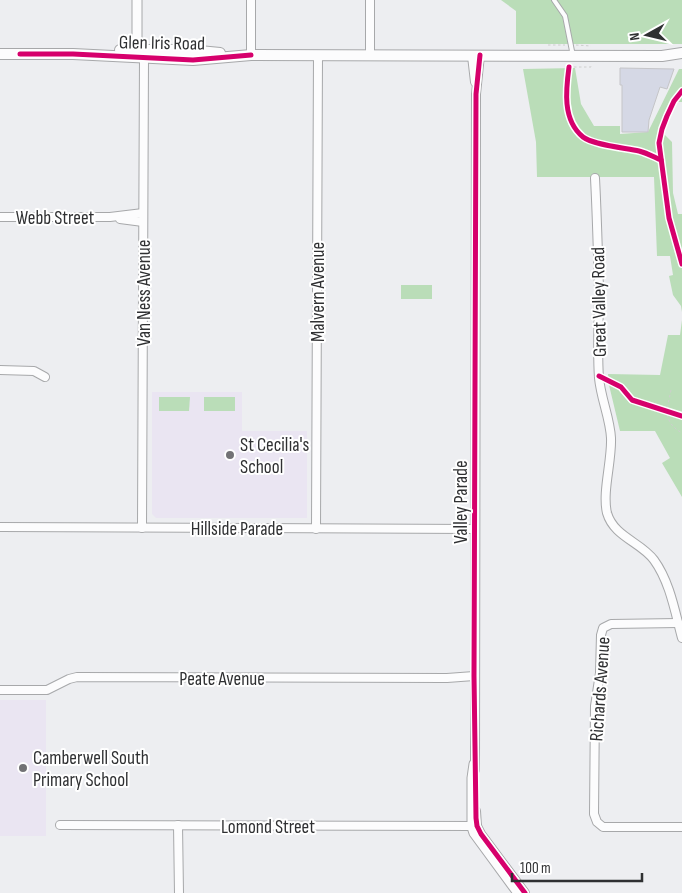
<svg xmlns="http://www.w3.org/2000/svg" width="682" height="893" viewBox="0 0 682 893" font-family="'Sofia Sans Condensed',sans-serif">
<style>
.education{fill:#eae5f2}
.green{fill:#baddb8}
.building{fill:#d5d8e5;stroke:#c5c5c8}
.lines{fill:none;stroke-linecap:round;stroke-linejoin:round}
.service-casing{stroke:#a7a8aa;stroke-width:6}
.minor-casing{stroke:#a7a8aa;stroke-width:10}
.tertiary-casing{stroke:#a7a8aa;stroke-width:11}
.secondary-casing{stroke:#a7a8aa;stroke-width:12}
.path{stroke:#cecece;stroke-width:1;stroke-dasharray:2.5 2.5;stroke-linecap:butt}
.service{stroke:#fcfcfd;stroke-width:4}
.minor{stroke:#fcfcfd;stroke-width:8}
.tertiary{stroke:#fcfcfd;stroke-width:9}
.secondary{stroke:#fcfcfd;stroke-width:10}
.cycleway-casing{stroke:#fff;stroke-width:8}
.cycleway{stroke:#d6006c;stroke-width:5}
.poi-dot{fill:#727275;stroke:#fff;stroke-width:2}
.labels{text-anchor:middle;stroke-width:4;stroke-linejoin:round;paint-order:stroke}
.street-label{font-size:19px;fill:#2f3032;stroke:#fff}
.poi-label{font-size:19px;fill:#2f3032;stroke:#fff;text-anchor:start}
</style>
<rect width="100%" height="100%" fill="#edeef1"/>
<g class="education">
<polygon points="152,392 242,392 242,431 307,431 307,518 156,518 152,514"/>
<rect x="0" y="700" width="46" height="136"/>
</g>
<g class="green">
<polygon points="501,0 682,0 682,44 516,44 516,11"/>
<polygon points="575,68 581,104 594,126 620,126 620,134 648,132 679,69 682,69 682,102 675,102 662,132 672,142 673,193 678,214 682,214 682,312 681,306 673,295 669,276 673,275 670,256 657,256 654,177 537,177 536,142 523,69"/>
<rect x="401" y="285" width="31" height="14"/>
<polygon points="682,320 682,497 662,463 670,458 655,431 620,431 609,385 608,374 660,375 668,335 680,335"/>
<polygon points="159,397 190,397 189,411 159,411"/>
<rect x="204" y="397" width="31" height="14"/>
</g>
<polygon class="building" points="620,68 674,69 667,89 660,87 649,120 648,132 622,132 622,85 620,85"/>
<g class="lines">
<defs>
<polyline id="service" points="554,0 565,16 573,56"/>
<g id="minor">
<polyline points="251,55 251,0"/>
<polyline points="370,55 370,0"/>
<polyline points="472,56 475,82"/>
<path d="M595,178C597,216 598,253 599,291C599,320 597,350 599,378C601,399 610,418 611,438C612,461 602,492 607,513C614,537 641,542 654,560C670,582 675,612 682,638"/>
<polyline points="0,217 110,217 143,213"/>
<polyline points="120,219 143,222"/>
<polyline points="0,370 34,371 45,377"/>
<polyline points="0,527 474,529"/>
<polyline points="142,528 144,57"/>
<polyline points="316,529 318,55"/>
<polyline points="678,623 611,624 603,628 601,635 600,673 595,706 594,814 597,822 603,827 682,827"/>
<polyline points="0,690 47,690 69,679 77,677 447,678 474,676"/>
<polyline points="475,770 476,94 480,55"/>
<polyline points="476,811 477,826 481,834 525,893"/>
<polyline points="60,825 477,826"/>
<polyline points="178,825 179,893"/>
</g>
<g id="tertiary">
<polyline points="137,0 137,50 141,54"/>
<polyline points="474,764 472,778 472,827 474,833 518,893"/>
</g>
<g id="secondary">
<polyline points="120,50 189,50 220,53"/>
<polyline points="0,54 73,54 193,60 251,55 662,56 682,53"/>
</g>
</defs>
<use href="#service" class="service-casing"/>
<use href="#minor" class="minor-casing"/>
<use href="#tertiary" class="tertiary-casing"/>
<use href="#secondary" class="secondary-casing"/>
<g class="path">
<polyline points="548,45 565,45"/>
<polyline points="576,45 591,46"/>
<polyline points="569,67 591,67 591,65"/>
<path d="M671,390C667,410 662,421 682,433"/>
</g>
<use href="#service" class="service"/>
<use href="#minor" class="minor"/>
<use href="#tertiary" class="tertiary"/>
<use href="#secondary" class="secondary"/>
<defs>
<g id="cycleway">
<polyline points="20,54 73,54 193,60 251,55"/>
<polyline points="480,55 476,94 474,676 476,818 477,826 481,834 525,893"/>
<path d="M569,67C566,89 562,120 583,137C593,145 626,148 639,151C647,153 654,157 661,160"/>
<polyline points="682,91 674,101 667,116 662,129 659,143 669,218 682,264"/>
<polyline points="599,376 621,387 632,400 682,416"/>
</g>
</defs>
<use href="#cycleway" class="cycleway-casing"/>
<use href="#cycleway" class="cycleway"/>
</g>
<g class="poi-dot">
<circle cx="230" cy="455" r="5"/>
<circle cx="23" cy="768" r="5"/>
</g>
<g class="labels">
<g class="street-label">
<text transform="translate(162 42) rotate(1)" y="7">Glen Iris Road</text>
<text x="55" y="224">Webb Street</text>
<text transform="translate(317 292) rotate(-90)" y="7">Malvern Avenue</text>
<text transform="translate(143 293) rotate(-90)" y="7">Van Ness Avenue</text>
<text transform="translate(598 302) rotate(-91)" y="7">Great Valley Road</text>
<text transform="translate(460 502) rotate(-90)" y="7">Valley Parade</text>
<text x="237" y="535">Hillside Parade</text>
<text x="222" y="685">Peate Avenue</text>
<text transform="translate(599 689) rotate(-86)" y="7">Richards Avenue</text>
<text x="268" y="833">Lomond Street</text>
</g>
<g class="poi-label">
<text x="240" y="451">St Cecilia's<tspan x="240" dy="22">School</tspan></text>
<text x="33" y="764">Camberwell South<tspan x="33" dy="22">Primary School</tspan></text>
</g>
</g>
<g transform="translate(647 35) rotate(262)" stroke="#ffffff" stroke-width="4" paint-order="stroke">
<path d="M0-4L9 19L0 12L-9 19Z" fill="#2f3032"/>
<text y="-8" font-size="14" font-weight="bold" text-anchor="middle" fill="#2f3032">N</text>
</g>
<path d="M512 873v8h130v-8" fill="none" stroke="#2f3032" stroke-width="2.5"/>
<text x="520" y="873" font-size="15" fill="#2f3032" stroke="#ffffff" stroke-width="4" paint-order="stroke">100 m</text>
</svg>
